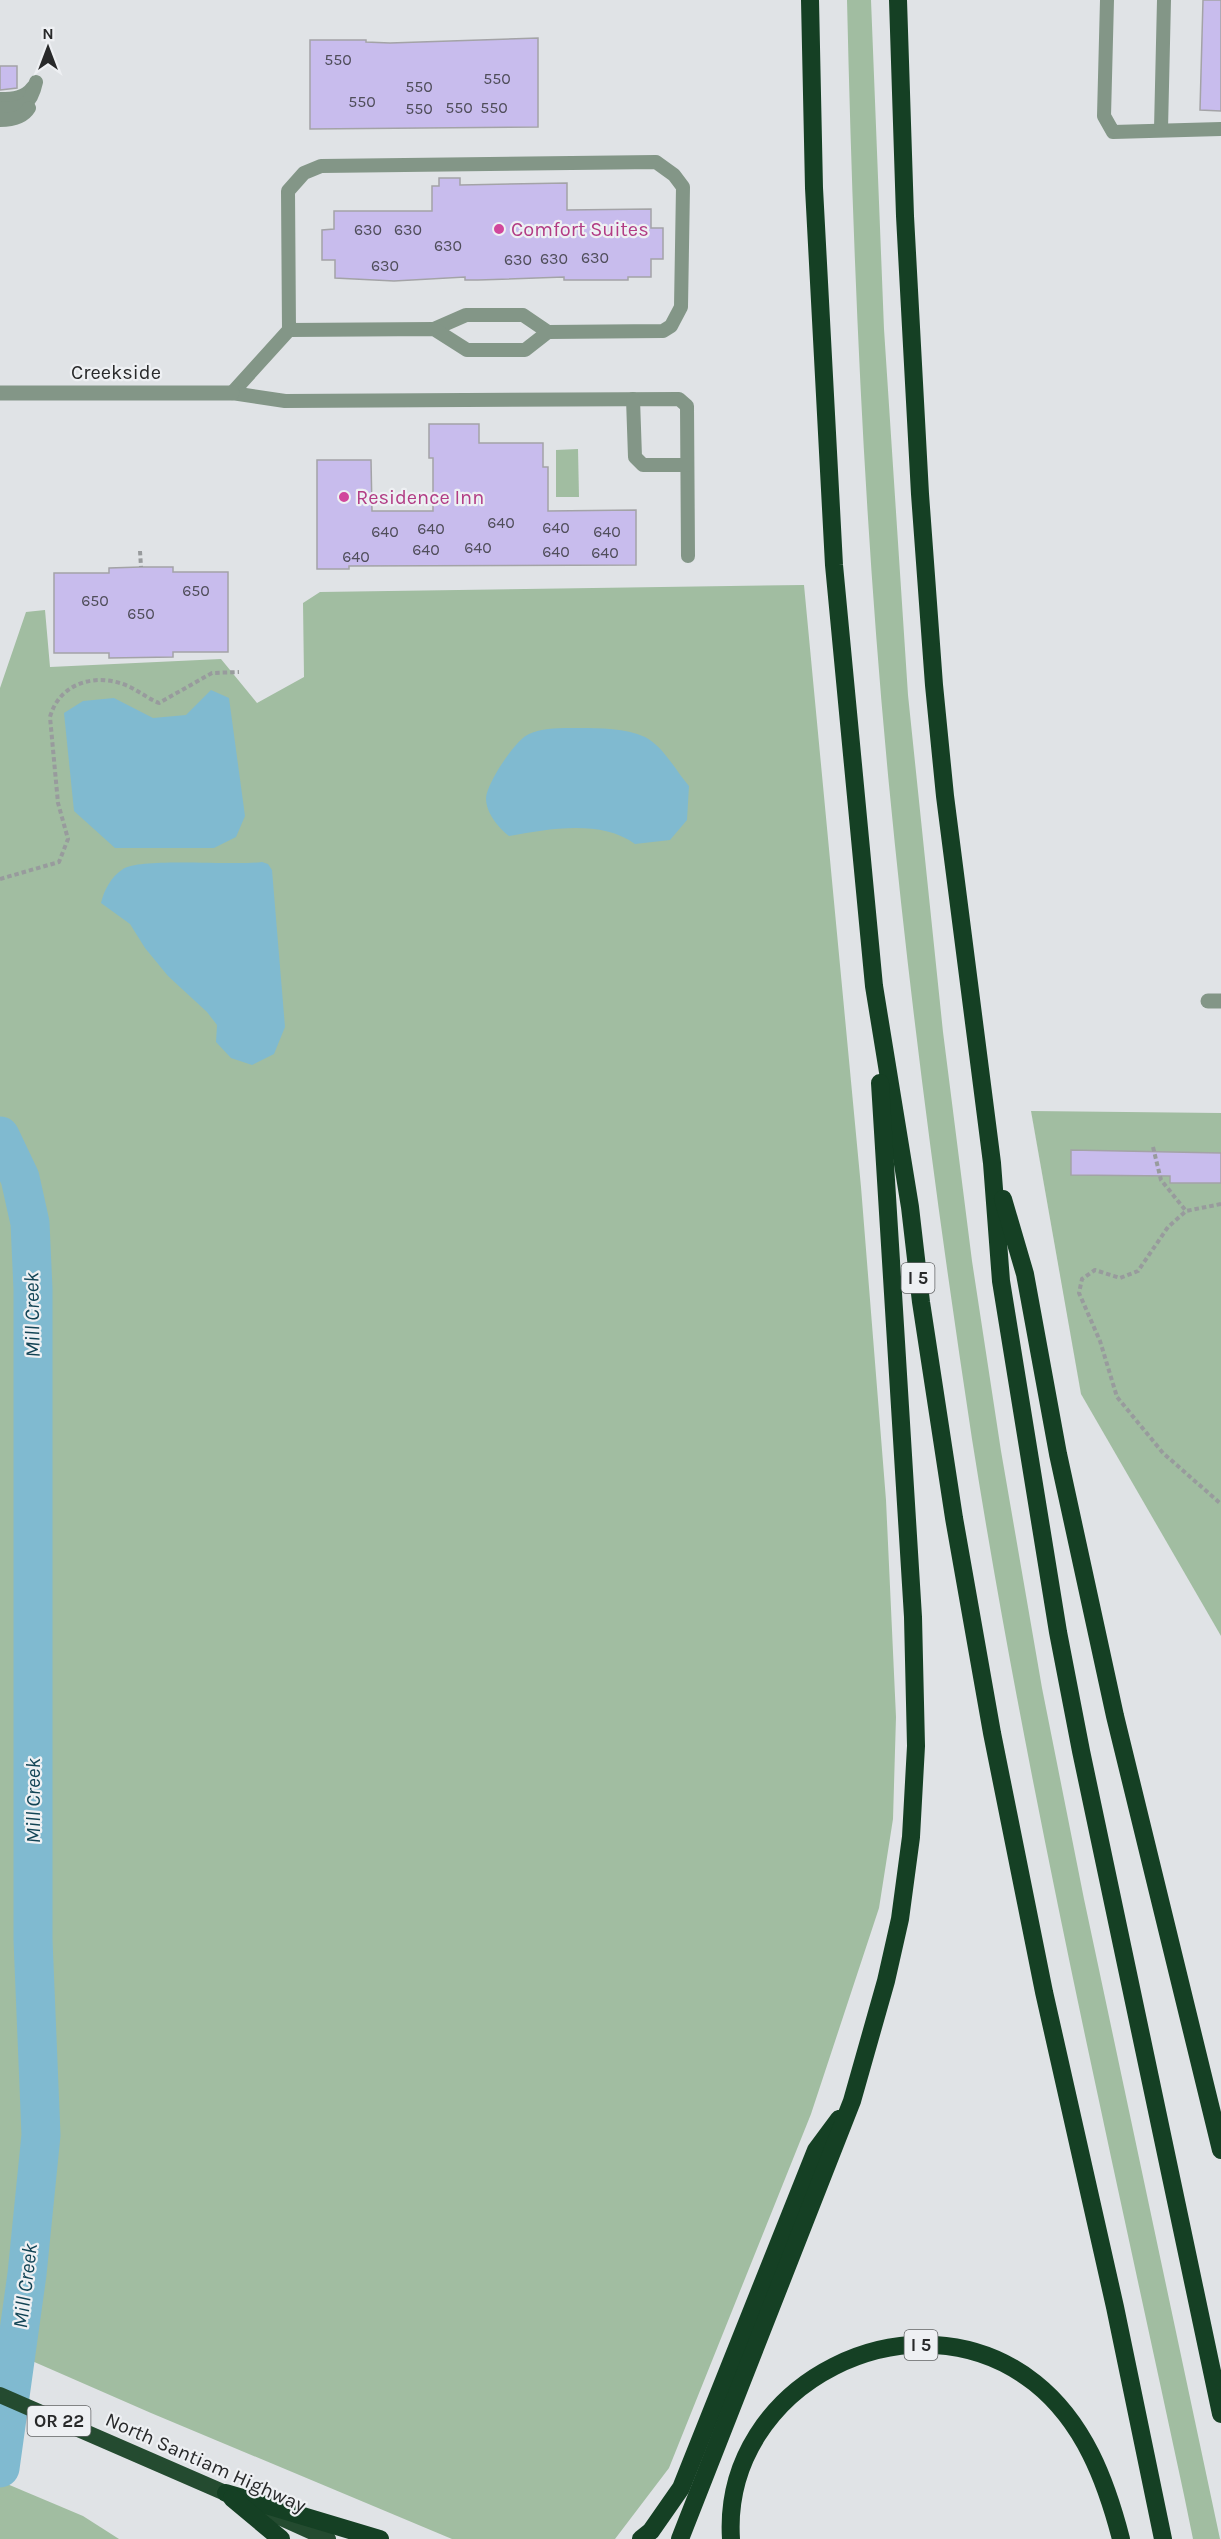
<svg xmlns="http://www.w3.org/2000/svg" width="1221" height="2539" viewBox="0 0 1221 2539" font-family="Karla,sans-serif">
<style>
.green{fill:#a1bda1}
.water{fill:#80bad0}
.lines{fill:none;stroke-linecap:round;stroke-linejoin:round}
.river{stroke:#80bad0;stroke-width:39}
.building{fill:#c8bced;stroke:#a3a3a6;stroke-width:1.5}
.path{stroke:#989b9d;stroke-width:4;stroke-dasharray:4.5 3;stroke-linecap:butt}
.service{stroke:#839687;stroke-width:14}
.minor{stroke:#839687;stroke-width:15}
.trunk{stroke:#244b30;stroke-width:16}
.motorway{stroke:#154024;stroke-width:18}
.hotel-dot{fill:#d1479c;stroke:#eef0f3;stroke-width:2}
.labels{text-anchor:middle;stroke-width:4.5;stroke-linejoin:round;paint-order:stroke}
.number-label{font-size:16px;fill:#504e5b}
.shield{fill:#eef0f3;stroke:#636566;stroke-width:1.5}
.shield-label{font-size:18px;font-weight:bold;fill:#28292a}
.hotel-label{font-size:20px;fill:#b23c85;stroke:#eef0f3;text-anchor:start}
.street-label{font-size:20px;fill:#28292a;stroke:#eef0f3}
.water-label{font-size:21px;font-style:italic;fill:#124455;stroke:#eef0f3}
</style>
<rect width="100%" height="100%" fill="#e0e3e6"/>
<g class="green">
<path d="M847,0H871L884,329L908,695L943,1032L972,1261L1001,1451L1042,1688L1084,1899L1220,2539H1193L1184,2495C1109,2144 1028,1793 972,1439C939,1222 910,1003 889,785C864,524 853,262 847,0Z"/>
<polygon points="578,449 579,497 556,497 556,450"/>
<polygon points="804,585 861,1187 886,1500 896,1717 893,1819 879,1908 811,2114 669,2468 615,2539 452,2539 151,2413 0,2347 0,688 26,612 45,610 50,667 221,659 257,703 304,677 303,603 320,592"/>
<polygon points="1031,1111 1221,1113 1221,1636 1081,1394"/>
<polygon points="0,2481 83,2516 119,2539 0,2539"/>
</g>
<g class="water">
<polygon points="211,690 229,698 245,816 236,837 214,848 115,848 74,811 64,713 83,701 114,698 153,718 186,715"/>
<path d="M580,728C600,728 625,728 645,737C663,746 676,771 689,786L687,820L670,840L635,844C601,819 548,829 509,836C498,827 486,813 486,798C487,783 515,740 529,734C544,727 564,728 580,728Z"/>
<path d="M262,862L268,864L272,870L285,1027L274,1054L252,1065L231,1058L216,1042L217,1025L207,1012L168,976L145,948L130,924L101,903C104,890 111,877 123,869C141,857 233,866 262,862Z"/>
</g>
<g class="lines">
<polyline class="river" points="0,1136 20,1178 30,1223 33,1289 33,1940 41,2135 27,2274 0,2468"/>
</g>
<g class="building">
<polygon points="1203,0 1221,0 1221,111 1200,110"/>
<polygon points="538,38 538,127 310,129 310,40 366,40 366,42 390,43"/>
<polygon points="0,66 17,66 17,88 0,90"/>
<polygon points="439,178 460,178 460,185 567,183 567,210 651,209 651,228 663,228 663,259 651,259 651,277 628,277 628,280 564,280 564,277 478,280 465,280 465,277 394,281 335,278 335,260 322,260 322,230 334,229 334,211 432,211 432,186 439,186"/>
<polygon points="429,424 479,424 479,443 543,443 543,467 548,467 548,511 636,510 636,565 349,566 349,569 317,569 317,460 371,460 372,511 433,511 433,458 429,458"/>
<polygon points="141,567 173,567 173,572 228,572 228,652 173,652 173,657 109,658 109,653 54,653 54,573 109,573 109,568"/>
<polygon points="1071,1150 1221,1153 1221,1183 1170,1183 1170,1176 1071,1175"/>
</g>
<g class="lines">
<g class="path">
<polyline points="140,551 141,567"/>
<path d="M0,879L59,862L68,839L58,803L50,717C60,681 99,672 130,687C140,692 149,699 159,703L212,673L239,672"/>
<polyline points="1153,1147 1161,1180 1186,1211"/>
<polyline points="1221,1204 1186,1211 1168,1227 1138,1271 1120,1278 1095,1270 1082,1279 1079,1293 1100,1341 1117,1397 1163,1453 1221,1504"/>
</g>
<g class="service">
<polyline points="1107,0 1104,116 1113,132 1221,129"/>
<path d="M0,99C13,99 25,98 33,87"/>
<path d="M0,109C23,109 31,105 36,82"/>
<path d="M0,120C11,120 23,118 29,108"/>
<polyline points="1161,129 1164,0"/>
<polyline points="434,329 466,315 523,315 548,332"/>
<polyline points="232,393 289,330 288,191 304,173 321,166 656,162 674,175 683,187 681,307 671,326 663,331 548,332 525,350 467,350 434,329 289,330"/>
<polyline points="232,393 285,401 679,399 687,406 688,556"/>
<polyline points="633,399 635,457 643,465 686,465"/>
</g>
<g class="minor">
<polyline points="0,393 232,393"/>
<polyline points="1208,1001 1221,1001"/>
</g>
<g class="trunk">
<polyline points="0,2395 239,2499"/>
<polyline points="268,2512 328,2539"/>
</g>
<g class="motorway">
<polyline points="810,0 814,188 834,565 874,986 910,1207 921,1302 954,1518 992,1733 1044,1992 1115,2307 1163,2539"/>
<polyline points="898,0 905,216 920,494 934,685 945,796 992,1163 1001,1281 1058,1632 1081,1751 1221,2414"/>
<polyline points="1003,1199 1025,1274 1058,1454 1115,1716 1221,2150"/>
<polyline points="226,2493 380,2539"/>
<polyline points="232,2498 281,2539"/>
<polyline points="641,2539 651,2531 681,2488 816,2150 839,2119"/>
<polyline points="680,2539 852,2101 886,1981 900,1919 911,1837 916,1746 913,1617 880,1083"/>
<path d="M731,2539C721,2383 914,2287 1035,2383C1084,2422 1106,2481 1121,2539"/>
</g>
</g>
<g class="hotel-dot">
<circle cx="499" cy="229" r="6"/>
<circle cx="344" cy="497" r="6"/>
</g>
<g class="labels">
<g class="number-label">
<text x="338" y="65">550</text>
<text x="497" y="84">550</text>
<text x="419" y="92">550</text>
<text x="362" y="107">550</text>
<text x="459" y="113">550</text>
<text x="494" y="113">550</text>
<text x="419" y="114">550</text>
<text x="368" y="235">630</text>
<text x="408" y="235">630</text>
<text x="448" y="251">630</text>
<text x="595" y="263">630</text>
<text x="554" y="264">630</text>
<text x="518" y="265">630</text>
<text x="385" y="271">630</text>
<text x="501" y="528">640</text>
<text x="556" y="533">640</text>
<text x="431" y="534">640</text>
<text x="385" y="537">640</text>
<text x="607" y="537">640</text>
<text x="478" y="553">640</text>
<text x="426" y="555">640</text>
<text x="556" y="557">640</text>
<text x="605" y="558">640</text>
<text x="356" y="562">640</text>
<text x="196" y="596">650</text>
<text x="95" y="606">650</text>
<text x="141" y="619">650</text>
</g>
<g class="shield">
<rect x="901.5" y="1263" width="33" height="30" rx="4.5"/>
<rect x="904.5" y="2330" width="33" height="30" rx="4.5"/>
<rect x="27.5" y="2406" width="63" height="30" rx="4.5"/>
</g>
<g class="shield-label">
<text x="918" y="1284">I 5</text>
<text x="921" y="2351">I 5</text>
<text x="59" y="2427">OR 22</text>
</g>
<g class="hotel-label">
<text x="511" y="236">Comfort Suites</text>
<text x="356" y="504">Residence Inn</text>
</g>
<g class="street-label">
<text x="116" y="379">Creekside</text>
<text transform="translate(206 2462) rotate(24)" y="7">North Santiam Highway</text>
</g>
<g class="water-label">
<text transform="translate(32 1315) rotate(-91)" y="7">Mill Creek</text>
<text transform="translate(33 1801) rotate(-90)" y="7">Mill Creek</text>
<text transform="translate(25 2286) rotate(-83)" y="7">Mill Creek</text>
</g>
</g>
<g transform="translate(48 48)" stroke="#eef0f3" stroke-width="4.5" paint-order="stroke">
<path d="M0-4.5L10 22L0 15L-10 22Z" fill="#28292a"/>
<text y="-9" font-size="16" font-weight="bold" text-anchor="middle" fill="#28292a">N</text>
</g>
</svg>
